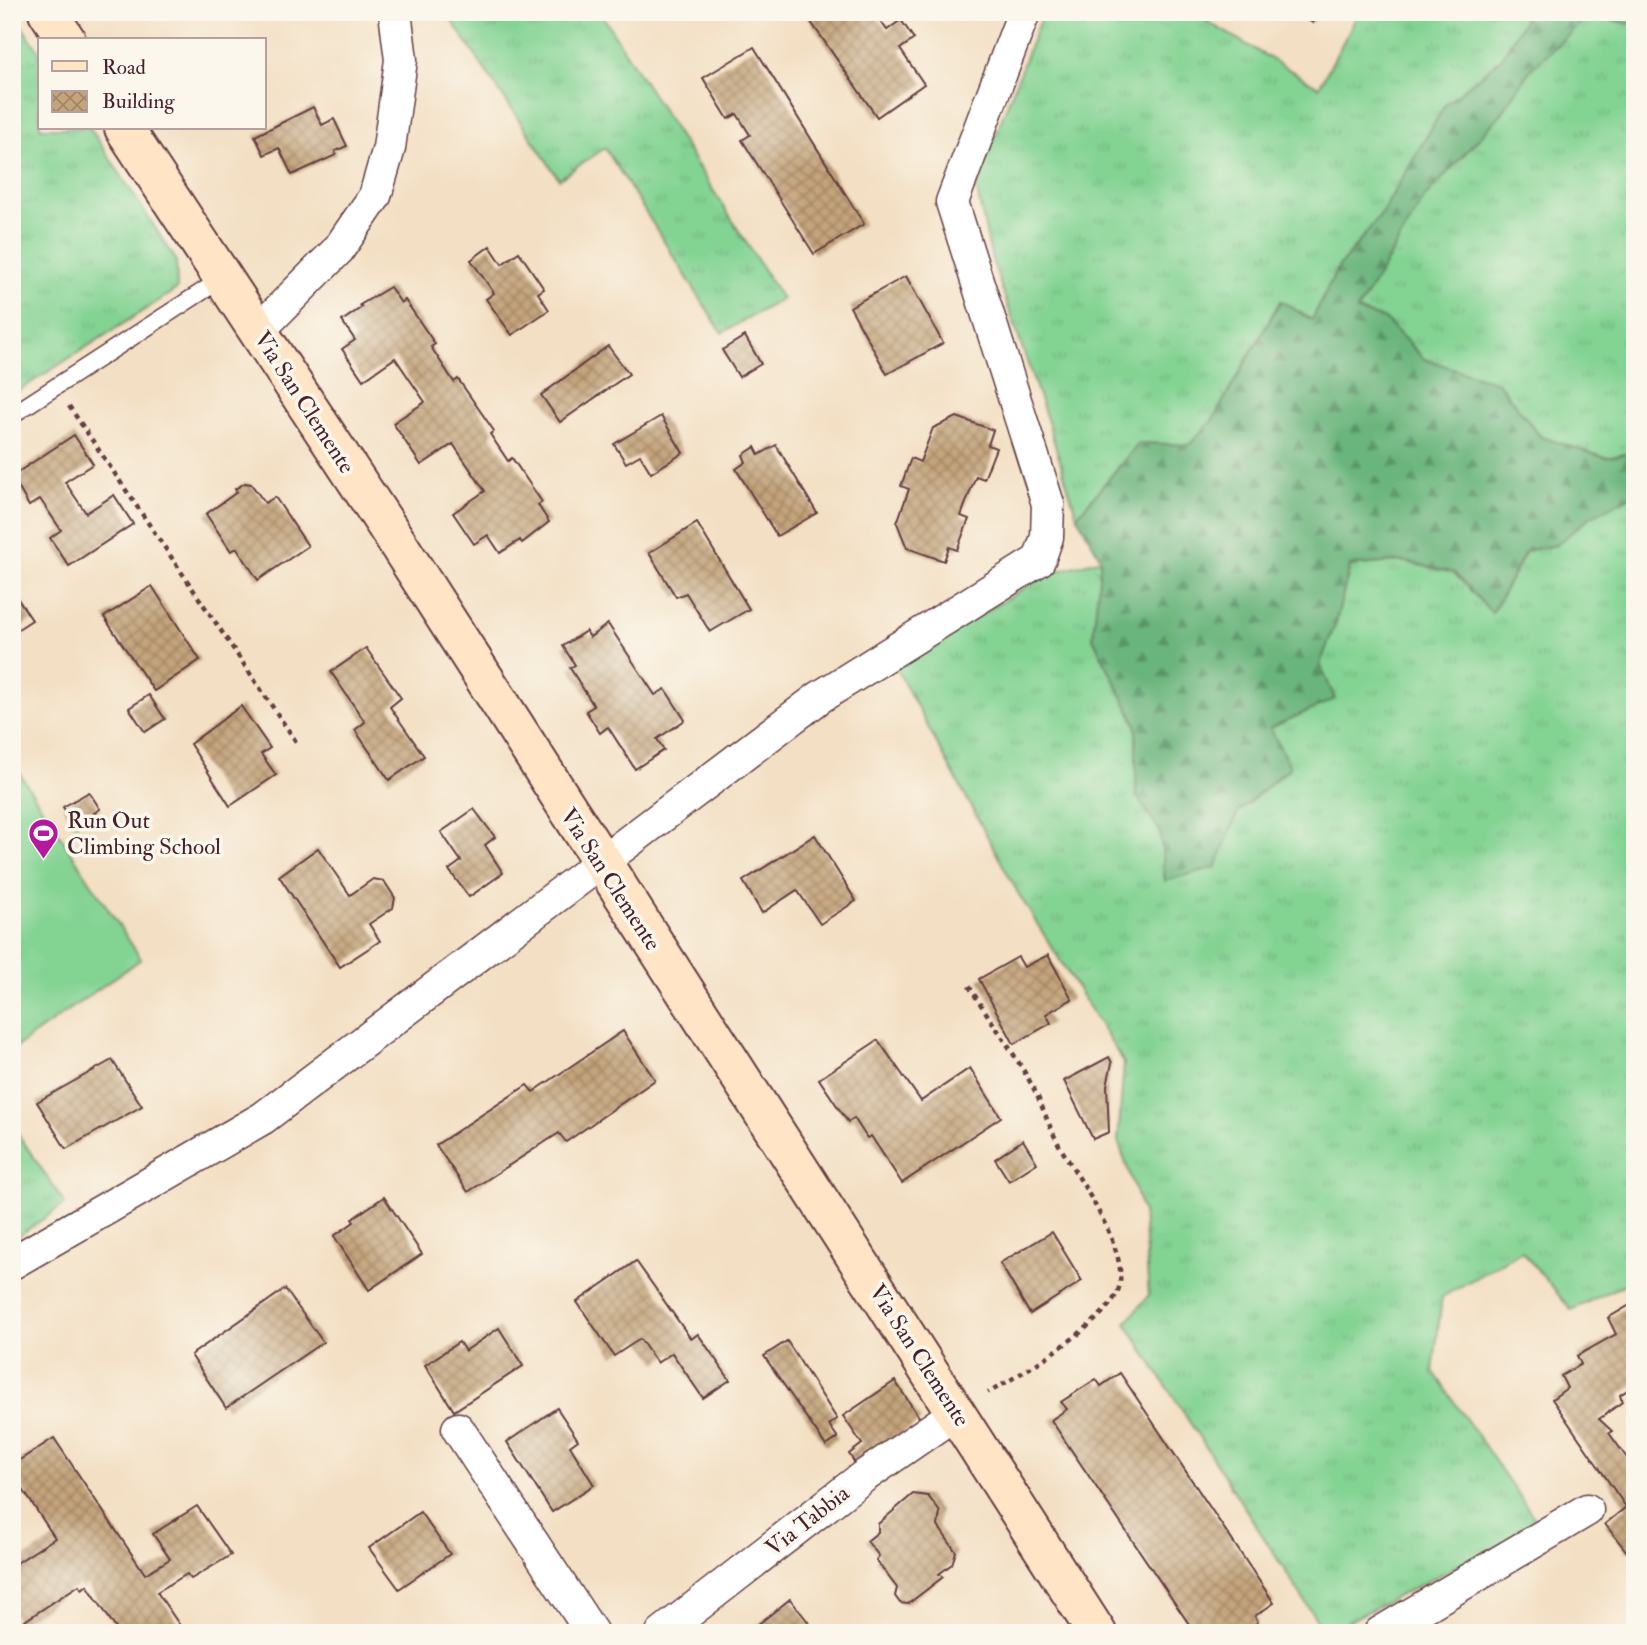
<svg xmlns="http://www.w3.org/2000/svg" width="1647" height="1645" viewBox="0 0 1647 1645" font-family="'IM FELL Double Pica',serif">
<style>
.grass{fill:url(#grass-tufts);stroke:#66795f;stroke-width:2}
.forest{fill:url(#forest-firs);stroke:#5a6a54;stroke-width:2}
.garden{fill:#83d393;stroke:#66795f;stroke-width:2}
.building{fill:url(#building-cross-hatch)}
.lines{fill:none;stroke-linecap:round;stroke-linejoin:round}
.lane-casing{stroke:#633c42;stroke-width:19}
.street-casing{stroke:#633c42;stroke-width:35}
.secondary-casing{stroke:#633c42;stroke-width:42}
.path{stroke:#633c42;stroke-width:4.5;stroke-dasharray:5 5;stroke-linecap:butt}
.lane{stroke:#fff;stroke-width:16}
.street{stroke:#fff;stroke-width:32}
.secondary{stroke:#ffe4c6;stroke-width:38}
.labels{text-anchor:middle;stroke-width:7;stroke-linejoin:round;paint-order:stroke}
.street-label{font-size:23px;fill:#4a1f2b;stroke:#fbf7ec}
.poi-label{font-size:23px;fill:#4a1f2b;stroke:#fbf7ec;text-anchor:start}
</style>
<defs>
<pattern id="grass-tufts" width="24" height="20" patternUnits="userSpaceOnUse" patternTransform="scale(1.75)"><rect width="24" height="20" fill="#83d393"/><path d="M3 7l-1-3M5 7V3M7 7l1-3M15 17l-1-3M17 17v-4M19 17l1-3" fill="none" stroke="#73b57f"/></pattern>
<pattern id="forest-firs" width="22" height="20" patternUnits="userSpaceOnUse" patternTransform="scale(1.75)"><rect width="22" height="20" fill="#6ab57d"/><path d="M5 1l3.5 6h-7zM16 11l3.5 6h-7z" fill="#599367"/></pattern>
<pattern id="building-cross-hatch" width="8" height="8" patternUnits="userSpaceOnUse" patternTransform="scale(1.75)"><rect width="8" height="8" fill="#c4a47b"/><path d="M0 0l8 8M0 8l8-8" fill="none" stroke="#a18565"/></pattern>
</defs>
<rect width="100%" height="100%" fill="#fbf7ec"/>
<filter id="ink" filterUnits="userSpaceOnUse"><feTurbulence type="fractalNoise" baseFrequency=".0143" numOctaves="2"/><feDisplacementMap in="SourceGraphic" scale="14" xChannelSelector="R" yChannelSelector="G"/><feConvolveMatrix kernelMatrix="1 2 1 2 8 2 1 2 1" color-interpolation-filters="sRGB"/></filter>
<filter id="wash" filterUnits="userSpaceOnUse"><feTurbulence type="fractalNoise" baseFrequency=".00686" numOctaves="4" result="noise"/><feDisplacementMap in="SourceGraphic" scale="28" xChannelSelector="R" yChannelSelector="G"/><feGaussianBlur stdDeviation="1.57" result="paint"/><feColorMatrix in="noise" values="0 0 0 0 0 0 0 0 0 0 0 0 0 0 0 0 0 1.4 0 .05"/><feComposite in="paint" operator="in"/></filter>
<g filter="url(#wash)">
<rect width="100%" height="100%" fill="#f3dfc3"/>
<g class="grass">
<polygon points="12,12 40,53 40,128 90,128 176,260 177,289 12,395"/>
<polygon points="446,12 600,12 782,299 722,333 605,148 559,179"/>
<polygon points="1043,12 1191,12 1319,87 1359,12 1519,12 1525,19 1500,60 1445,105 1380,216 1337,269 1312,320 1280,301 1212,421 1189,445 1139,443 1077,516 1048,422 992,260 976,186"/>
<polygon points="1589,15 1635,25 1635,452 1606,458 1541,437 1498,383 1424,359 1385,319 1357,311 1425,197 1502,113 1530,70"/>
<polygon points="1635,494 1635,1279 1571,1310 1522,1251 1442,1297 1433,1371 1539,1525 1325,1633 1126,1323 1149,1295 1143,1212 1118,1141 1124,1063 1018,893 895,666 1048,574 1101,559 1093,638 1136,724 1136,795 1160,830 1165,880 1216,867 1238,812 1290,768 1270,728 1320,664 1336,622 1350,566 1402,561 1454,573 1514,574 1526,550 1556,545 1590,517"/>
<polygon points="12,1125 65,1204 12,1240"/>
</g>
<polygon class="forest" points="1519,12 1635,12 1635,25 1589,15 1530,70 1502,113 1425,197 1357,311 1385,319 1424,359 1498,383 1541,437 1606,458 1635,452 1635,494 1590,517 1556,545 1526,551 1492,613 1454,573 1402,561 1350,566 1336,622 1320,664 1335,699 1270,728 1290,767 1238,812 1216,867 1165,881 1160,831 1136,795 1136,724 1093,638 1101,559 1077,516 1139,443 1189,445 1212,421 1281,301 1312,320 1337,269 1380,216 1445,105 1500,60 1525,19"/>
<polygon class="garden" points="12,762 141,959 12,1050"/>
<g id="blocks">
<g class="building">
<polygon points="804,12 874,12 887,30 901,20 914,39 900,49 924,84 877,117"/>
<polygon points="1295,12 1319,12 1313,23"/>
<polygon points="754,47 864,224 814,254 742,140 750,135 737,114 728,119 703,78"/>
<polygon points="313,107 322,125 334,119 347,146 335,151 336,155 292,175 279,148 264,155 255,136"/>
<polygon points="490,246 502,264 519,252 544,289 538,293 549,310 512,335 486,299 494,293 471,260"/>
<polygon points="906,276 943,343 887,374 850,307"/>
<polygon points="390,287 401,303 405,300 435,344 431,347 454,382 458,379 494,431 490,434 508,461 512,458 542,502 538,505 549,522 522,543 520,540 500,553 488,535 474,544 453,513 485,491 453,444 421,465 393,423 425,402 395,358 363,380 342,349 355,340 342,321 362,307 360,305"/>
<polygon points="745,336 761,364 739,377 722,350"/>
<polygon points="608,346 629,374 560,422 541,395"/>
<polygon points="661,416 683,453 651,473 640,455 626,463 614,444"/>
<polygon points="957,417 993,430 988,445 996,448 984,479 976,476 961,516 969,519 957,550 949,547 944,561 907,548 897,523 909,489 901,486 911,458 920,462 933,428"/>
<polygon points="74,435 93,464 65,482 86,513 114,495 133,524 69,566 50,538 61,530 40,499 29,506 12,476"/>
<polygon points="776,445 817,513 777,536 736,469 746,462 743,455 755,447 759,455"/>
<polygon points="245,483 251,484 265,503 275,497 308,546 258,580 237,548 231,551 206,514 237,492 235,489"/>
<polygon points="697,523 749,609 710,632 686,593 676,597 649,553"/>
<polygon points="152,586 200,660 154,691 104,617"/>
<polygon points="12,590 32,620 12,633"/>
<polygon points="608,624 655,695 665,689 685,720 657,739 664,750 635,769 608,727 600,733 586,711 594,706 570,668 575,665 563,646 586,631 590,637"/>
<polygon points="366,648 401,698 390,707 424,756 389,780 355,730 365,722 331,672"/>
<polygon points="149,695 165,719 145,732 129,708"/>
<polygon points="241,706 270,748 261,754 276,775 230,806 190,744"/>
<polygon points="89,792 100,809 75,826 63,807"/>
<polygon points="474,809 495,837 485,845 503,873 469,897 449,870 461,861 441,832"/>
<polygon points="815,835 856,901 820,924 797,890 762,913 743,881"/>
<polygon points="318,848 350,895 373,879 384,881 395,898 393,908 369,924 380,941 340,967 279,876"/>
<polygon points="1048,955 1072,999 1046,1014 1051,1023 1014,1044 979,979 1018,957 1024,967"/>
<polygon points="623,1031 655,1080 566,1142 559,1133 468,1192 436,1145 527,1085 533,1092"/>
<polygon points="878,1040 921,1101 970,1068 1001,1117 902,1183 871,1136 867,1138 854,1118 848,1122 819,1079"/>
<polygon points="1109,1057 1112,1063 1107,1085 1109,1132 1093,1139 1064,1081"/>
<polygon points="112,1060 142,1106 66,1149 37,1102"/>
<polygon points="1023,1140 1037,1163 1009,1181 995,1159"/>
<polygon points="384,1197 422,1254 369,1290 334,1236 354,1222 352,1219"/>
<polygon points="1052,1232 1082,1281 1030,1314 1000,1263"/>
<polygon points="636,1261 691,1339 698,1334 730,1380 703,1398 672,1353 657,1363 640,1339 614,1356 577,1302"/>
<polygon points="285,1289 323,1342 226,1408 191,1355"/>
<polygon points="1635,1302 1635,1385 1620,1395 1622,1402 1599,1419 1612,1431 1609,1433 1635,1469 1635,1548 1627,1552 1605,1524 1626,1507 1552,1399 1567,1388 1561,1376 1581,1364 1577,1356 1616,1334 1608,1318"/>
<polygon points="499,1328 523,1366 454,1411 425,1365 459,1342 465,1351"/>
<polygon points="787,1341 837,1419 829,1425 838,1438 826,1446 764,1356"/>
<polygon points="1120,1373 1274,1603 1255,1616 1258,1622 1242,1633 1195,1633 1051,1420 1067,1409 1061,1402 1096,1379 1101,1386"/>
<polygon points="895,1381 921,1420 857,1466 849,1454 862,1444 843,1416"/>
<polygon points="557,1408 578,1440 570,1446 594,1485 552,1512 507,1442"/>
<polygon points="54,1438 145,1574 170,1559 153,1534 197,1506 231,1555 191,1579 187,1574 157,1592 185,1633 119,1633 87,1585 82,1589 79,1585 20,1624 12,1612 12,1566 55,1538 12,1473 12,1465"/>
<polygon points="913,1494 928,1496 940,1512 938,1526 956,1552 952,1564 939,1574 943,1577 908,1604 900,1603 895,1596 897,1588 876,1560 879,1556 867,1541 878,1532 878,1524"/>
<polygon points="420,1512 450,1554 399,1589 369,1548"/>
<polygon points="790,1599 817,1633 747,1633 780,1607"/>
</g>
</g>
</g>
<g filter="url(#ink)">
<use href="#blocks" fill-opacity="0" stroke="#633c42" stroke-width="2"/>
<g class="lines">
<defs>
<polyline id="lane" points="12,415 223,278"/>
<g id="street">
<polyline points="258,331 338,250 375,196 389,148 401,60 395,12"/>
<polyline points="12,1263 263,1118 820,697 1039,560 1047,537 1048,504 952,202 1024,12"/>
<polyline points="458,1429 592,1633"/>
<polyline points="662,1633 863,1477 957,1412"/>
<polyline points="1380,1633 1587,1510"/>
</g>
<g id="secondary">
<polyline points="48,12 66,40"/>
<polyline points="124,128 382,519 1097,1633"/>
</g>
</defs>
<use href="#lane" class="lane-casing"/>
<use href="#street" class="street-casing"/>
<use href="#secondary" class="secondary-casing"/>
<g class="path">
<polyline points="69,406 297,743"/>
<path d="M969,986C991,1022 1018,1057 1037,1095C1044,1111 1050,1128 1058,1143C1076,1176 1135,1255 1117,1293C1101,1327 1021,1374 988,1393"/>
</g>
<use href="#lane" class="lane"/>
<use href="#street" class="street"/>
<use href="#secondary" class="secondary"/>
</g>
</g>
<defs>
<symbol id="stadium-pin" viewBox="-11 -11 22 30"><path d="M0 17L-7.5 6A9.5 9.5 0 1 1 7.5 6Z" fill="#b5179e" stroke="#fbf7ec"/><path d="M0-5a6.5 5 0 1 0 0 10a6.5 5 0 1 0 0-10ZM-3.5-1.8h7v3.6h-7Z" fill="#fff"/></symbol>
</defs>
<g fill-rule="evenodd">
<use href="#stadium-pin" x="26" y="816" width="35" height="47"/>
</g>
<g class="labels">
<g class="street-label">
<text transform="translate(305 402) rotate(57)" y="8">Via San Clemente</text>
<text transform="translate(611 879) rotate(57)" y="8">Via San Clemente</text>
<text transform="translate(920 1355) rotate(57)" y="8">Via San Clemente</text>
<text transform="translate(807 1520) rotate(-38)" y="8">Via Tabbia</text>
</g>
<g class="poi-label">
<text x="67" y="828">Run Out<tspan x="67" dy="26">Climbing School</tspan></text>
</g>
</g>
<rect width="1647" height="1645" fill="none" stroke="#fbf7ec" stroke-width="42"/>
<rect x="38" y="38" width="228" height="91" fill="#fbf7ec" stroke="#b4a19f" stroke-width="2"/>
<rect x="52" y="61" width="35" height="10" fill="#ffe4c6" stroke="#b4a19f" stroke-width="2"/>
<text x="102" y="74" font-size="21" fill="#4a1f2b">Road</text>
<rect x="52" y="91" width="35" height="21" fill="url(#building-cross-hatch)" stroke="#b4a19f" stroke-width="2"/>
<text x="102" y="108" font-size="21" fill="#4a1f2b">Building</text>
</svg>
